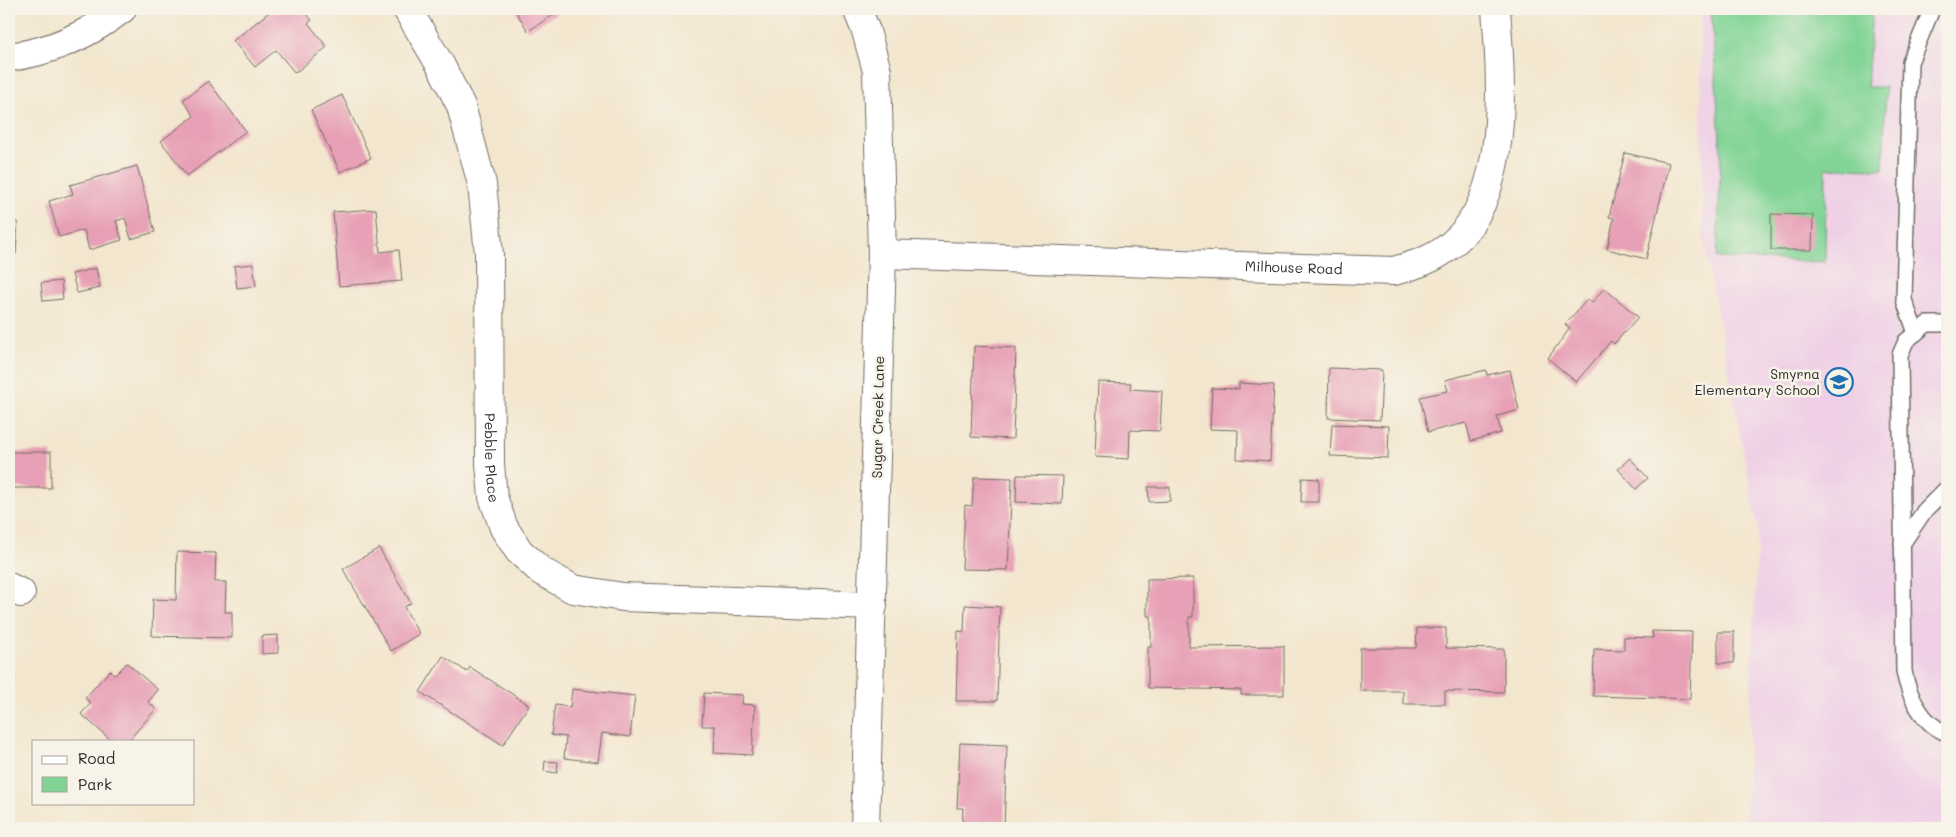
<svg xmlns="http://www.w3.org/2000/svg" width="1956" height="837" viewBox="0 0 1956 837" font-family="Mali,sans-serif">
<style>
.built{fill:#efd0e6}
.green{fill:#82d496;stroke:#568060}
.building{fill:#e7a0b6}
.lines{fill:none;stroke-linecap:round;stroke-linejoin:round}
.service-casing{stroke:#716c64;stroke-width:18}
.minor-casing{stroke:#716c64;stroke-width:30}
.service{stroke:#fff;stroke-width:15}
.minor{stroke:#fff;stroke-width:28}
.labels{text-anchor:middle;stroke-width:5;stroke-linejoin:round;paint-order:stroke}
.street-label{font-size:14px;fill:#2b2b2b;stroke:#f7f3e8}
.poi-label{font-size:14px;fill:#2b2b2b;stroke:#f7f3e8;text-anchor:end}
</style>
<rect width="100%" height="100%" fill="#f7f3e8"/>
<filter id="ink" filterUnits="userSpaceOnUse"><feTurbulence type="fractalNoise" baseFrequency=".02" numOctaves="2"/><feDisplacementMap in="SourceGraphic" scale="10" xChannelSelector="R" yChannelSelector="G"/><feConvolveMatrix kernelMatrix="1 2 1 2 8 2 1 2 1" color-interpolation-filters="sRGB"/></filter>
<filter id="wash" filterUnits="userSpaceOnUse"><feTurbulence type="fractalNoise" baseFrequency=".0096" numOctaves="4" result="noise"/><feDisplacementMap in="SourceGraphic" scale="20" xChannelSelector="R" yChannelSelector="G"/><feGaussianBlur stdDeviation="1.12" result="paint"/><feColorMatrix in="noise" values="0 0 0 0 0 0 0 0 0 0 0 0 0 0 0 0 0 1.4 0 .05"/><feComposite in="paint" operator="in"/></filter>
<g filter="url(#wash)">
<rect width="100%" height="100%" fill="#f3e6ce"/>
<polygon class="built" points="1700,9 1947,9 1947,828 1745,828 1758,529 1703,235"/>
<polygon class="green" points="1711,9 1872,9 1867,87 1886,87 1883,169 1826,168 1825,262 1717,258 1721,154"/>
<g id="blocks">
<g class="building">
<polygon points="273,9 302,9 312,20 308,23 327,47 295,73 276,50 255,67 233,41"/>
<polygon points="514,9 563,9 528,31"/>
<polygon points="208,81 246,131 187,176 161,141 194,116 183,100"/>
<polygon points="342,95 371,158 340,172 311,110"/>
<polygon points="1625,153 1669,163 1646,259 1607,249 1614,218 1609,217"/>
<polygon points="137,166 155,232 131,239 125,218 116,221 122,240 89,250 84,230 59,237 49,201 73,194 70,185"/>
<polygon points="376,209 380,252 399,250 402,281 339,286 333,212"/>
<polygon points="1771,214 1813,215 1812,250 1771,250"/>
<polygon points="9,221 18,222 16,254 9,253"/>
<polygon points="253,264 256,286 237,288 234,266"/>
<polygon points="96,268 100,288 77,293 72,274"/>
<polygon points="9,281 11,281 12,297 9,297"/>
<polygon points="61,281 63,299 43,301 41,283"/>
<polygon points="1604,288 1638,317 1614,344 1611,341 1576,382 1548,358 1570,328 1565,324 1588,299 1592,303"/>
<polygon points="974,346 1016,348 1013,439 971,437"/>
<polygon points="1329,368 1382,370 1380,420 1328,418"/>
<polygon points="1486,370 1487,375 1510,370 1519,410 1497,416 1501,433 1471,441 1466,423 1428,432 1420,397 1448,391 1445,380"/>
<polygon points="1098,382 1131,383 1130,389 1162,391 1160,431 1130,430 1129,459 1095,457"/>
<polygon points="1239,383 1274,385 1270,461 1237,459 1238,430 1210,429 1212,388 1239,389"/>
<polygon points="1332,424 1389,426 1388,458 1330,456"/>
<rect x="9" y="452" width="42" height="36"/>
<polygon points="1630,458 1648,478 1636,489 1618,469"/>
<polygon points="1017,475 1063,476 1062,504 1016,502"/>
<polygon points="974,477 1012,478 1008,570 962,569 965,505 972,506"/>
<polygon points="1302,478 1319,479 1319,502 1301,502"/>
<polygon points="1148,487 1170,487 1170,501 1149,502"/>
<polygon points="379,548 411,603 404,607 419,634 391,651 343,569"/>
<polygon points="177,552 216,553 215,582 226,582 225,612 232,612 232,638 152,636 153,599 176,600"/>
<polygon points="1193,578 1193,617 1189,617 1189,647 1284,646 1284,695 1241,695 1241,690 1148,688 1148,647 1151,647 1151,616 1147,616 1147,579"/>
<polygon points="965,605 1000,607 997,701 956,701 958,631 964,632"/>
<polygon points="1417,628 1446,628 1446,648 1504,649 1504,692 1445,691 1445,704 1403,704 1403,691 1360,691 1360,648 1416,648"/>
<polygon points="1652,631 1692,632 1690,699 1593,696 1594,649 1624,650 1624,637 1653,638"/>
<rect x="1718" y="632" width="16" height="31"/>
<polygon points="278,635 278,653 262,654 262,636"/>
<polygon points="443,656 467,672 470,667 529,705 503,745 420,692"/>
<polygon points="127,663 158,690 148,702 156,709 128,741 112,741 81,714 91,703 85,698 110,670 115,675"/>
<polygon points="572,689 635,696 630,737 602,733 598,762 564,758 566,737 551,735 555,705 570,707"/>
<polygon points="704,693 743,695 742,704 755,705 752,755 714,753 715,726 702,726"/>
<polygon points="960,743 1007,745 1004,828 962,828 963,808 957,808"/>
<polygon points="545,761 558,762 557,773 544,771"/>
</g>
</g>
</g>
<g filter="url(#ink)">
<use href="#blocks" fill-opacity="0" stroke="#716c64" stroke-width="1"/>
<g class="lines">
<defs>
<g id="service">
<path d="M1947,324H1927L1906,341L1900,355L1904,671C1908,694 1922,725 1947,733"/>
<polyline points="1916,333 1904,300 1910,62 1932,9"/>
<polyline points="1902,544 1925,510 1947,488"/>
</g>
<g id="minor">
<path id="s1" d="M407,9L441,66L461,106L482,184L489,254L490,464L493,497L504,528L519,551L541,571L573,589L623,597L873,606"/>
<polyline points="857,9 866,31 877,71 882,254 865,828"/>
<path d="M9,57C51,52 88,35 122,9"/>
<path id="s2" d="M882,254L1394,271C1415,265 1435,259 1452,244C1511,195 1501,78 1496,9"/>
<polyline points="9,587 21,593"/>
</g>
</defs>
<use href="#service" class="service-casing"/>
<use href="#minor" class="minor-casing"/>
<use href="#service" class="service"/>
<use href="#minor" class="minor"/>
</g>
</g>
<defs>
<symbol id="school-ring" viewBox="-11 -11 22 22"><circle r="9.5" fill="#f7f3e8" stroke="#1f6fb2" stroke-width="1.5"/><path d="M0-5L7-2L0 1L-7-2ZM-4 1L0 2.5L4 1V4Q0 6-4 4Z" fill="#1f6fb2"/></symbol>
</defs>
<g fill-rule="evenodd">
<use href="#school-ring" x="1823" y="366" width="32" height="32"/>
</g>
<g class="labels">
<g class="street-label">
<text dy="5" stroke="none"><textPath href="#s2" startOffset="412">Milhouse Road</textPath></text>
<text transform="translate(878 417) rotate(-89)" y="5">Sugar Creek Lane</text>
<text dy="5" stroke="none"><textPath href="#s1" startOffset="466">Pebble Place</textPath></text>
</g>
<g class="poi-label">
<text x="1820" y="379">Smyrna<tspan x="1820" dy="16">Elementary School</tspan></text>
</g>
</g>
<rect width="1956" height="837" fill="none" stroke="#f7f3e8" stroke-width="30"/>
<rect x="32" y="740" width="162" height="65" fill="#f7f3e8" stroke="#a5a39c"/>
<rect x="42" y="756" width="25" height="8" fill="#ffffff" stroke="#a5a39c"/>
<text x="78" y="764" font-size="15" fill="#2b2b2b">Road</text>
<rect x="42" y="777" width="25" height="15" fill="#82d496" stroke="#a5a39c"/>
<text x="78" y="790" font-size="15" fill="#2b2b2b">Park</text>
</svg>
